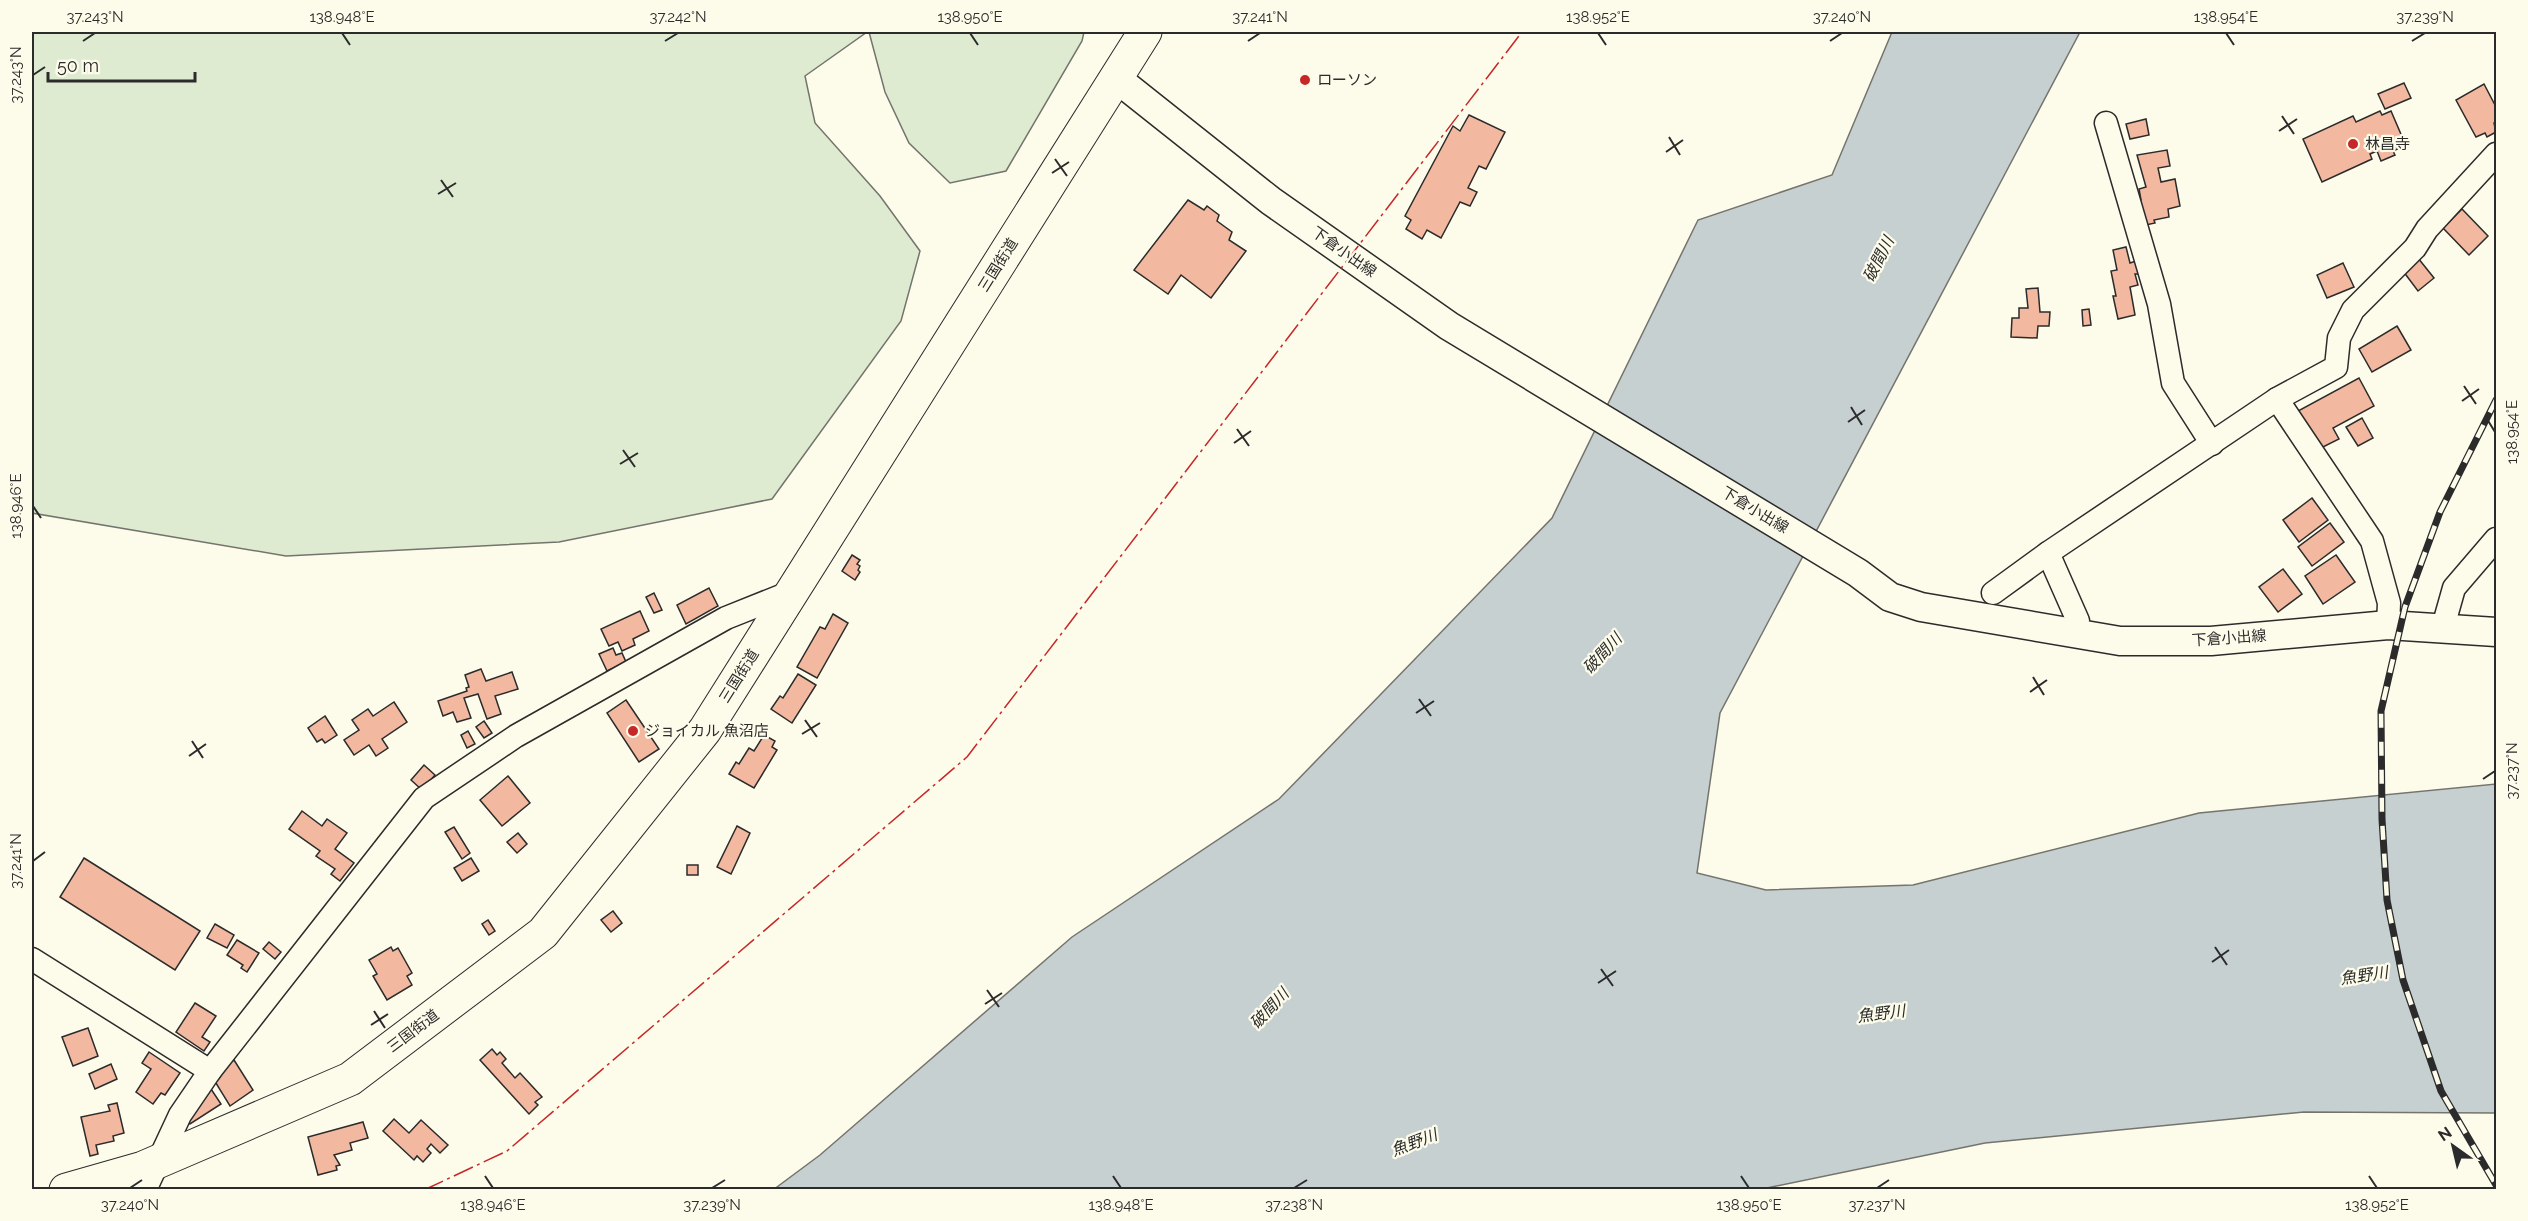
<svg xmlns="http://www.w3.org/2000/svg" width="2528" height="1221" viewBox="0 0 2528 1221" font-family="Raleway,'Noto Sans JP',sans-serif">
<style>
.green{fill:#deebd1;stroke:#74746e;stroke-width:1.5}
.water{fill:#c7d0d0;stroke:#74746e;stroke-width:1.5}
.building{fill:#f2b8a0;stroke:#2b2b2b;stroke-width:1.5}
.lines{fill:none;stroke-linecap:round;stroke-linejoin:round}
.minor-casing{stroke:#2b2b2b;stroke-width:25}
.major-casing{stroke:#2b2b2b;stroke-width:31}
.highway-casing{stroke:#2b2b2b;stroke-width:35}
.minor{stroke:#fdfbea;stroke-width:22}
.major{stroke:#fdfbea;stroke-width:28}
.highway{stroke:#fdfbea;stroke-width:33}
.rail-casing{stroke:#2b2b2b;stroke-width:7}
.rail{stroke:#fdfbea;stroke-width:4.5;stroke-dasharray:14;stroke-linecap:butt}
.power{stroke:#c62828;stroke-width:1.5;stroke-dasharray:21 4.5 3 4.5;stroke-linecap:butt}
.ticks{fill:none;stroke:#2b2b2b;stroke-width:2}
.poi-dot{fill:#c62828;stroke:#fdfbea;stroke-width:2}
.labels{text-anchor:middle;stroke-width:4.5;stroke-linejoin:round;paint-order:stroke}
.poi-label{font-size:15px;fill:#2b2b2b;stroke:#fdfbea;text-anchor:start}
.street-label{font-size:15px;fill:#2b2b2b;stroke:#fdfbea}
.water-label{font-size:16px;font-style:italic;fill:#2b2b2b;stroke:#fdfbea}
.neatline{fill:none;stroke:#2b2b2b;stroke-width:2}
.ticks-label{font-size:15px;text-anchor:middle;fill:#2b2b2b}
</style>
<rect width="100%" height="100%" fill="#fdfbea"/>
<g class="green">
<polygon points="32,32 867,32 805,76 815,123 880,196 920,251 901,321 772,499 559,542 286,556 32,513"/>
<polygon points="869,32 1084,32 1082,41 1006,171 950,183 909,143 885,92"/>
</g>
<polygon class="water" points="1892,32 2080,32 1720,713 1697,873 1766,890 1913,885 2199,813 2496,784 2496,1113 2304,1112 1985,1143 1757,1190 773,1190 820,1155 1072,937 1279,799 1552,518 1698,220 1832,175"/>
<g class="building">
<polygon points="2404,83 2411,98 2385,109 2378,94"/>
<polygon points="2484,84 2496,107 2496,121 2494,123 2496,132 2487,137 2485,133 2476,137 2456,100"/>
<polygon points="2380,111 2382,115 2391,111 2403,139 2399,141 2402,147 2393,151 2395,155 2381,161 2377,151 2370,154 2372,159 2322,182 2303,139 2353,116 2356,122"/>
<polygon points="1469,115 1505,132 1486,169 1479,166 1468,188 1477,192 1470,206 1460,202 1441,238 1427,230 1422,239 1406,229 1411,220 1405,216 1453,126 1460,131"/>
<polygon points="2146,119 2149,135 2130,139 2126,124"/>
<polygon points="2167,150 2170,166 2158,168 2161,182 2175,179 2180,206 2168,209 2169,217 2154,220 2155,223 2146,225 2137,201 2141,200 2139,189 2146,187 2137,155"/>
<polygon points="1188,200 1204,210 1207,206 1219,215 1217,221 1232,232 1229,240 1246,251 1211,298 1181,275 1168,294 1134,270"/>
<polygon points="2462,209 2488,236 2469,255 2443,228"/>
<polygon points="2126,247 2130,263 2136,261 2139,274 2135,274 2138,285 2130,287 2135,315 2118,319 2113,296 2116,296 2111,271 2117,270 2113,250"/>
<polygon points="2418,258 2434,278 2418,291 2403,271"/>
<polygon points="2343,263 2354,287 2327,298 2317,275"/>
<polygon points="2038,288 2040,312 2050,312 2049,326 2038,326 2037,338 2011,337 2012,318 2019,318 2019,308 2028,308 2026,289"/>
<polygon points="2089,309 2091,325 2083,326 2082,310"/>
<polygon points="2397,326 2411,350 2372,372 2359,349"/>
<polygon points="2359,378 2374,406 2333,428 2339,439 2319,449 2298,411"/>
<polygon points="2362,418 2373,438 2358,446 2346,427"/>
<polygon points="2312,498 2328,520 2299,542 2283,520"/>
<polygon points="2330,523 2344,542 2312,566 2298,547"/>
<polygon points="852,555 860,560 857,564 860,566 858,570 860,572 855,580 842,571"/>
<polygon points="2336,555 2355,582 2323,604 2305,576"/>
<polygon points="2283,569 2302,594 2278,612 2259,587"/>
<polygon points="709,588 718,606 686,624 677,605"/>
<polygon points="654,593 662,610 654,613 646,597"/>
<polygon points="640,611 649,631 633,639 635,645 622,651 618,642 609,646 601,629"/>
<polygon points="833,614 848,623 817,678 797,667 820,627 825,629"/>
<polygon points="613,648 616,655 622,653 626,662 607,671 599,654"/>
<polygon points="481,669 486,681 512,672 518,689 495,696 501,714 487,719 478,694 464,698 471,718 457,722 453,712 443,716 438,701 467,691 466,688 469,687 465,675"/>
<polygon points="798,674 816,685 792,723 771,709 780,696 783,698"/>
<polygon points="626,700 659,749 639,762 607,713"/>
<polygon points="394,702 407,722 382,739 388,748 376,756 369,745 354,755 344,740 359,730 352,720 368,709 373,716"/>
<polygon points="325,716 337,735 325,743 322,739 317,742 308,728"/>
<polygon points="484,721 492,733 484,738 476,727"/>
<polygon points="468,731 475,744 467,748 461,735"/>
<polygon points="764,735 775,741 772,747 777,750 754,788 729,774 736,762 739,764 749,748 754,751"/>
<polygon points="424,765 435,775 422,790 411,780"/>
<polygon points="508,776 530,803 502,826 480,800"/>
<polygon points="302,811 322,826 327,819 347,833 335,849 354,863 340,881 331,874 335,869 316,856 320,851 289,829"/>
<polygon points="737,826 750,833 731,874 717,867"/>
<polygon points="454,827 470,853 462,859 445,832"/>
<polygon points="518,833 527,844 517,853 507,842"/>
<polygon points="84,858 200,931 175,970 60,897"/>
<polygon points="471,858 479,871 462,881 454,868"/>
<rect x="687" y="865" width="11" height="10"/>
<polygon points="613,911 622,923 611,932 601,920"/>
<polygon points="488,920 495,931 489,935 482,924"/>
<polygon points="215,924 234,935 227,948 207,938"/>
<polygon points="237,940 259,953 247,972 241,968 243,965 227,955"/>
<polygon points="269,942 281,952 275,959 263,949"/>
<polygon points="391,947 393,951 398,948 412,973 407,976 412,985 387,1000 373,976 377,974 369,960"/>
<polygon points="195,1003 216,1016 202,1037 210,1042 204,1051 176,1032"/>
<polygon points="88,1028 98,1056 73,1066 62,1037"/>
<polygon points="492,1049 497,1055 500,1052 506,1059 502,1063 515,1078 520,1073 542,1097 535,1102 538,1105 529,1114 480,1060"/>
<polygon points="149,1052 180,1073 165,1095 161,1093 153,1104 136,1092 151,1069 142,1063"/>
<polygon points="234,1060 253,1090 230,1106 211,1075"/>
<polygon points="111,1064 117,1079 95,1089 89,1074"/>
<polygon points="207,1083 221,1104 190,1124 183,1113"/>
<polygon points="117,1103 124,1133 113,1136 114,1141 96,1145 98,1154 90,1156 81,1117 110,1111 108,1105"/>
<polygon points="394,1119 409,1133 421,1120 448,1145 440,1153 431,1144 427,1149 431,1153 423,1162 417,1156 414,1160 383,1131"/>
<polygon points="363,1122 368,1138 350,1143 352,1150 334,1155 340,1165 336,1166 337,1170 318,1175 308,1137"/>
</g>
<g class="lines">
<defs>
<g id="minor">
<polyline points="2106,123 2159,304 2173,383 2212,444"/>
<polyline points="2277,399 2372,541 2389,603 2388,625"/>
<polyline points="2048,553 2078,621 2075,633"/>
<polyline points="1993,593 2048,553 2277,399 2336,367 2339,338 2353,310 2415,248 2427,229 2496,154"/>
<polyline points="2443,627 2454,588 2496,539"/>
<polyline points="32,959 210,1071"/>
<polyline points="145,1190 180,1115 210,1071 424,798 516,736 726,618 791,592"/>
</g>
<polyline id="major" points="1116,78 1271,201 1449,326 1858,573 1890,597 1921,607 2120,641 2211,641 2388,625 2496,632"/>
<polyline id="highway" points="66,1190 143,1168 350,1079 543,933 705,730 1145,32"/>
</defs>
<use href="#minor" class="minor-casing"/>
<use href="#major" class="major-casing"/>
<use href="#highway" class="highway-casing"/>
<use href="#minor" class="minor"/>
<use href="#major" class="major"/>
<use href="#highway" class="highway"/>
<defs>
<polyline id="rail" points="2496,400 2440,512 2405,607 2381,711 2382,819 2387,900 2403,980 2441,1091 2496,1185"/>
</defs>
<use href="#rail" class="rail-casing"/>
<use href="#rail" class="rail"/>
<polyline class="power" points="424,1190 507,1151 967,757 1522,32"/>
</g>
<path class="ticks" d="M342,33L350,45M970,33L978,45M1598,33L1606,45M2226,33L2234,45M83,41L95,33M665,41L678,33M1248,41L1260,33M1830,41L1842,33M2412,41L2425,33M33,75L45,67M2282,116L2294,134M2279,131L2297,119M1669,137L1680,155M1666,152L1683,140M1055,159L1067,176M1052,173L1069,162M441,180L453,197M438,194L456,183M2464,386L2476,404M2462,401L2479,389M1851,407L1862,425M2487,419L2495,432M1848,422L1865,410M1237,429L1249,446M1234,443L1251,431M623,450L635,467M620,464L638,453M33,506L41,518M2033,677L2044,695M2030,692L2047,680M1419,699L1431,716M1416,713L1434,701M805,720L817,737M802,734L820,723M192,741L203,758M189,756L206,744M2483,779L2495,771M33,861L45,852M2215,947L2227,965M2212,962L2229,950M1601,969L1613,986M1598,983L1616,971M987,990L999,1007M985,1004L1002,993M374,1011L385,1028M371,1025L388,1014M485,1176L493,1188M1113,1176L1121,1188M1741,1176L1749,1188M2369,1176L2377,1188M130,1188L142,1180M712,1188L725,1180M1294,1188L1307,1180M1877,1188L1889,1180"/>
<g class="poi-dot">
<circle cx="1305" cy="80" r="6"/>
<circle cx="2353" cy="144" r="6"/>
<circle cx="633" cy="731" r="6"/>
</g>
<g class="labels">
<g class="poi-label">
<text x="1317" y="85">ローソン</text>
<text x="2365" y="149">林昌寺</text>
<text x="645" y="736">ジョイカル 魚沼店</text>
</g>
<g class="street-label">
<text transform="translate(1344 252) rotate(35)" y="5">下倉小出線</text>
<text transform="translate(998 265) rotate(-58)" y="5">三国街道</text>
<text transform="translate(1755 510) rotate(31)" y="5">下倉小出線</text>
<text transform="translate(2229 638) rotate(-4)" y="5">下倉小出線</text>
<text transform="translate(739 676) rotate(-58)" y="5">三国街道</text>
<text transform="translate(413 1031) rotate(-37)" y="5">三国街道</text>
</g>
<g class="water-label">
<text transform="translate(1878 259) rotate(-63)" y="6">破間川</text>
<text transform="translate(1602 653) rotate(-47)" y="6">破間川</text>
<text transform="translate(2364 975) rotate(-8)" y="6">魚野川</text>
<text transform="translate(1269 1008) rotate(-47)" y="6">破間川</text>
<text transform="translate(1881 1013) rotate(-7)" y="6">魚野川</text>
<text transform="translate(1414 1142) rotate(-21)" y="6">魚野川</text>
</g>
</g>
<rect width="2528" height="1221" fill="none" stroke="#fdfbea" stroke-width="66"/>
<g transform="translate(2453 1146) rotate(326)" stroke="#fdfbea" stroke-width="4.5" paint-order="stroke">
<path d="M0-4.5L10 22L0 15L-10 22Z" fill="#2b2b2b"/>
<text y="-9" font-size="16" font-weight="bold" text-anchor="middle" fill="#2b2b2b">N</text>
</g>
<path d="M48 72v9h147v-9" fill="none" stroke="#2b2b2b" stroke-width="3"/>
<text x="57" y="72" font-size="18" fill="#2b2b2b" stroke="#fdfbea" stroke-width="4.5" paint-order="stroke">50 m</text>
<rect x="33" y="33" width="2462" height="1155" class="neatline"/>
<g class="ticks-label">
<text x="95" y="22">37.243°N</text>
<text x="342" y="22">138.948°E</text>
<text x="678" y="22">37.242°N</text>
<text x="970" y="22">138.950°E</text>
<text x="1260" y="22">37.241°N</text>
<text x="1598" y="22">138.952°E</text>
<text x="1842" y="22">37.240°N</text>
<text x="2226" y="22">138.954°E</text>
<text x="2425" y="22">37.239°N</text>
<text transform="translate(16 75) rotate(-90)" y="5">37.243°N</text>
<text transform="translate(2512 432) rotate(-90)" y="5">138.954°E</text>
<text transform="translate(16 506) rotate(-90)" y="5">138.946°E</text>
<text transform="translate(2512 771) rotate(-90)" y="5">37.237°N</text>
<text transform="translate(16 861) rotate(-90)" y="5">37.241°N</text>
<text x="130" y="1210">37.240°N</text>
<text x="493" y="1210">138.946°E</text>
<text x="712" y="1210">37.239°N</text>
<text x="1121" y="1210">138.948°E</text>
<text x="1294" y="1210">37.238°N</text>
<text x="1749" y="1210">138.950°E</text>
<text x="1877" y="1210">37.237°N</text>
<text x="2377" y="1210">138.952°E</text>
</g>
</svg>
